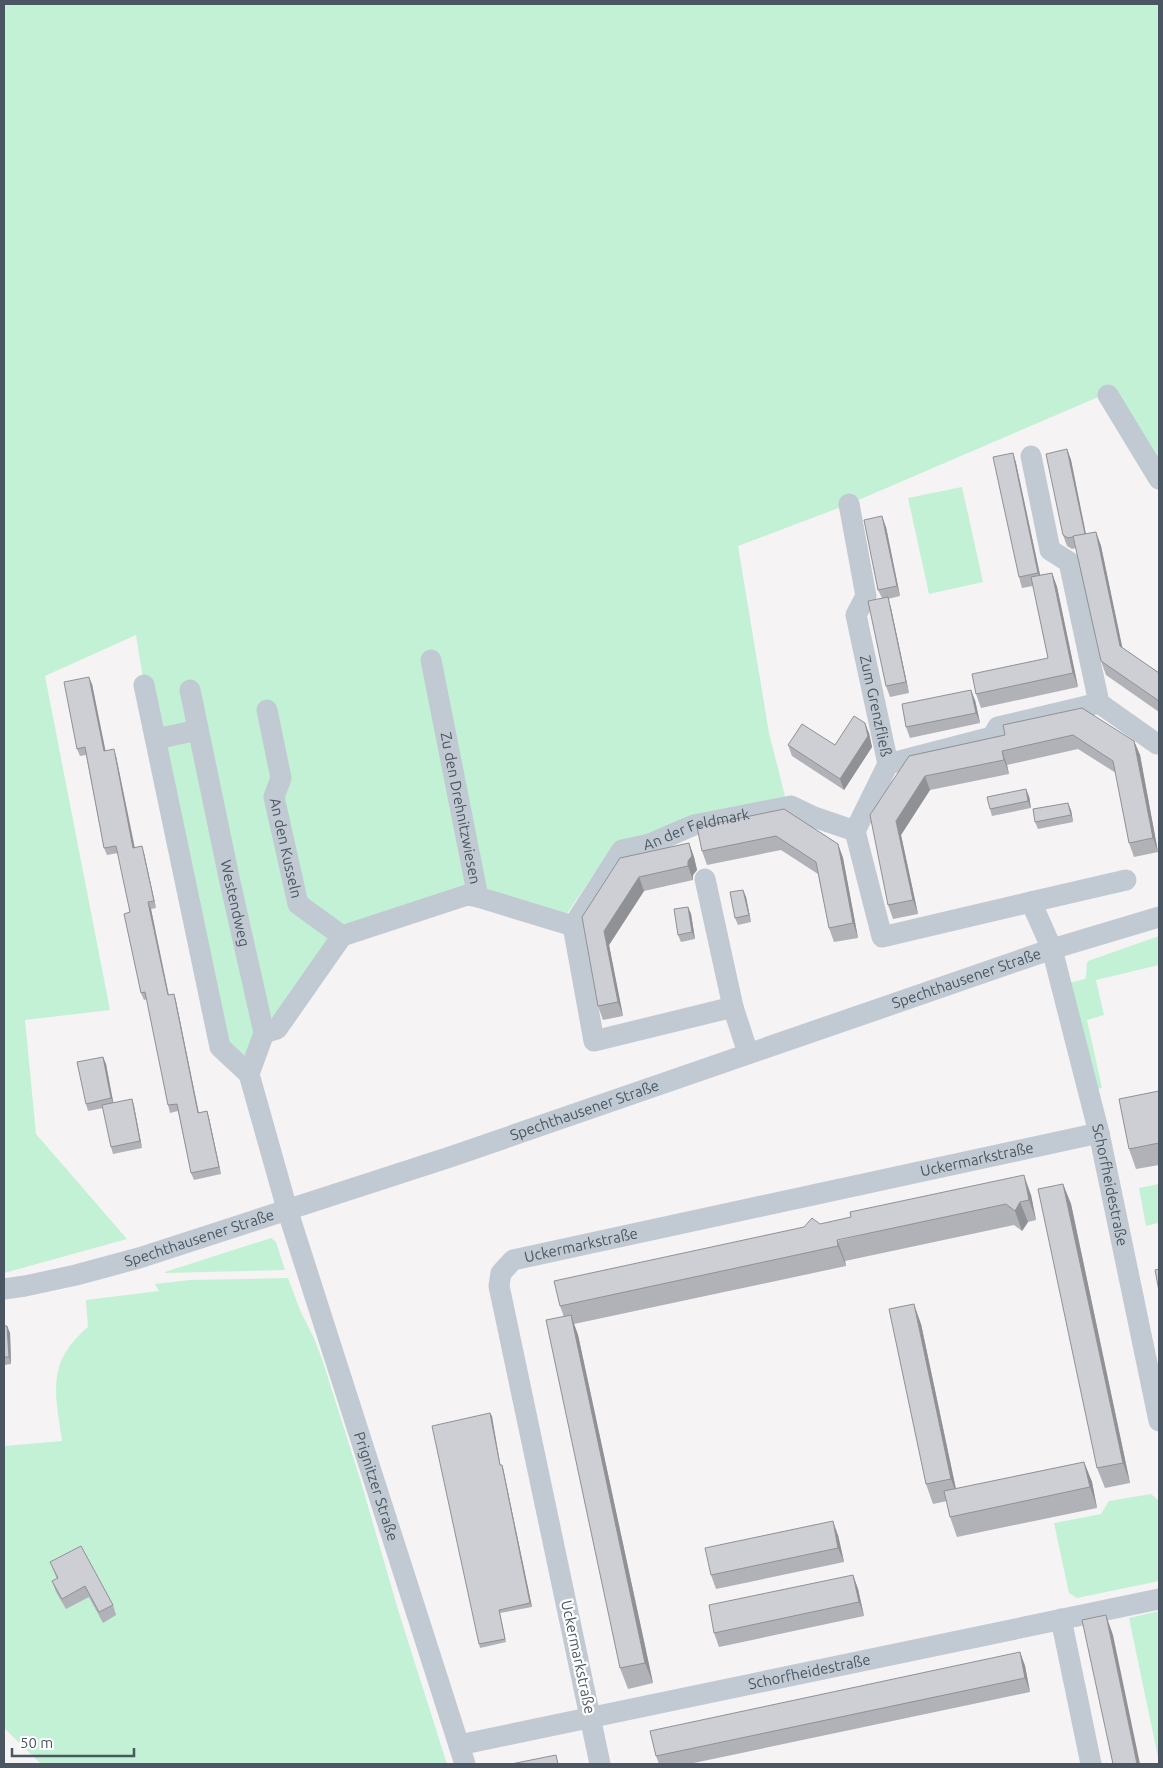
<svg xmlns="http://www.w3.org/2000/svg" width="1163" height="1768" viewBox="0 0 1163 1768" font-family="Ubuntu,sans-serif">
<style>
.green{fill:#c3f1d5}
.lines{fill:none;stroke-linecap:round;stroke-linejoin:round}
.minor{stroke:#c1cad2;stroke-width:21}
.wall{fill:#b0b2b7}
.shaded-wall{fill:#909195}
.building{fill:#cdcfd5;stroke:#909195}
.labels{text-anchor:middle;stroke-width:4.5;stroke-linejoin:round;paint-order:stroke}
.street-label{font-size:15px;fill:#4a5661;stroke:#fff}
</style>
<rect width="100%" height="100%" fill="#f5f3f3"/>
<g class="green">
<polygon points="4,4 1159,4 1159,468 1103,395 849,504 738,546 769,733 787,804 616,842 566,915 467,895 342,936 249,1074 220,1047 144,685 136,635 45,676 110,1010 25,1020 36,1134 127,1239 4,1273"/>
<polygon points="962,487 983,582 929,594 908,498"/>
<path d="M1159,936V965L1096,980L1104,1015L1087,1020L1102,1088L1091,1090L1065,984L1085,979C1088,971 1085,966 1088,961Z"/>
<polygon points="1159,1184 1159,1228 1158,1223 1146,1226 1139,1188"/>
<polygon points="271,1238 276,1242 285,1270 165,1273 165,1272"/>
<path d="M288,1278L300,1310L314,1338L323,1362L361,1482L399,1613L447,1764H41L4,1728V1446L62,1441C58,1410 48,1375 69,1347C74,1340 81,1333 88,1327L86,1300L159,1291L155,1284L190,1280Z"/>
<polygon points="1151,1494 1159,1501 1159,1581 1077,1598 1069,1593 1054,1523 1101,1514 1109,1501"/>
<polygon points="1159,1611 1159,1762 1129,1618"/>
</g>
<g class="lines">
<g class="minor">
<polyline points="1108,395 1159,479"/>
<polyline points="1031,456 1050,550 1069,562 1099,703 1157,744 1159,743"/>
<path id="s1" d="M849,504L866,596L856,615L888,764L855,831L882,937L1031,902L1052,949L1099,1133L1159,1421"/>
<path id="s2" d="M431,660L478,897L573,926L594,1041L733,1007"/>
<path id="s3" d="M144,685L220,1047L249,1074L287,1209L465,1764"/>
<path id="s4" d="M190,690L230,882L264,1033L249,1074"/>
<path id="s5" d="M267,710L281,778L274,797L298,904L342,936"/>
<polyline points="156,739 198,730"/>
<polyline points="888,764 992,737 998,727 1099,703"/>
<polyline points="705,879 733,1007 748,1053"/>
<polyline points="1031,902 1126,880"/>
<path id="s6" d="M573,926L622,850L650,844L694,825L791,806L814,817L855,831"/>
<polyline points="264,1033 277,1029 342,936 467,895 478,897"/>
<path id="s7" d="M4,1289L25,1286L76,1275L139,1258L450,1157L1052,949L1159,917"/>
<polyline points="1061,1619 1091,1764"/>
<path id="s8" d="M459,1745L1159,1599"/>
<path id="s9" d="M600,1764L499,1286L501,1273L513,1260L1099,1133"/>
</g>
</g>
<g class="wall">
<polygon points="1067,449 1071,460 1086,534 1096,532 1101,546 1122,648 1159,673 1159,712 1106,675 1101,661 1076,548 1072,549 1067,546 1063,535"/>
<polygon points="1013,453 1016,463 1040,575 1052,573 1057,587 1078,687 981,708 976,694 1048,658 1033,586 1022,588 1019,577"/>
<polygon points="886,527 900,596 888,599 891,608 909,693 890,697 886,686 882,598 878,590"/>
<polygon points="92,684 105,751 116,756 135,848 144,853 156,908 151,909 169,995 174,994 176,1001 199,1113 207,1111 209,1118 221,1174 194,1180 191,1173 178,1111 170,1113 168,1105 147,999 144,1000 141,993 130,912 118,853 107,855 104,848 86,755 80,756 77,749"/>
<polygon points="975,700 980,723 910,738 906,727"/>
<polygon points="1003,725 1134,741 1140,755 1158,852 1134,857 1129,843 1116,773 1078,749 1007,765 1009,774 930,790 901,835 918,914 893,919 888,905 909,756 1005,735"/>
<polygon points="869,733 872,747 844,790 792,756 788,745 835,745"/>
<polygon points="1029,796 1031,808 992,816 990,809"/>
<polygon points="784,809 838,844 843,858 858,938 834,942 829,928 818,874 781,850 707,865 702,851"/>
<polygon points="1071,810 1073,822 1038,829 1035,822"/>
<polygon points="689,843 694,857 697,870 693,875 693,880 644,891 609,945 623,1016 603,1020 598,1006 620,858"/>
<polygon points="743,890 746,897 751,922 738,925 735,918"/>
<polygon points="688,907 691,914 695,939 681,942 678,935"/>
<polygon points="103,1057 106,1064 113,1103 132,1099 134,1106 142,1148 113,1154 111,1147 103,1108 88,1111 86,1104"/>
<polygon points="1159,1091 1159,1165 1136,1169 1129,1149"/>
<polygon points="1063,1184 1071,1204 1130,1483 1105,1488 1097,1468"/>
<polygon points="1031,1195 1036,1220 1028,1222 1022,1231 1014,1225 845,1261 846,1266 574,1324 578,1335 653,1683 628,1689 620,1668 564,1317 560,1306"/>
<polygon points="921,1324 956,1489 1084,1462 1092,1482 1097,1508 957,1537 950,1517 947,1501 933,1504 926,1484"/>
<polygon points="4,1326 7,1326 10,1333 11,1364 4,1365"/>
<polygon points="490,1413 500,1465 502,1465 503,1468 532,1607 500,1613 506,1642 480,1648 479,1644"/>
<polygon points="838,1535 844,1562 716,1589 711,1575"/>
<polygon points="50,1562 113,1605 116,1615 103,1623 89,1597 66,1609 56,1592 52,1581 57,1579"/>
<polygon points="853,1575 858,1589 864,1616 719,1647 714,1633"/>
<polygon points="1020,1652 1025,1666 1030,1692 689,1764 659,1764 656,1756"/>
</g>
<g class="shaded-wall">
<polygon points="1067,449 1071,460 1088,545 1085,535"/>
<polygon points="1013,453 1016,463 1042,584 1038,573"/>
<polygon points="882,516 886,527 900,596 897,586"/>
<polygon points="1096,532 1101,546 1125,660 1120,646"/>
<polygon points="1052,573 1057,587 1078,687 1073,673"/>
<polygon points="888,597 891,608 909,693 906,682"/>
<polygon points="89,677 92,684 107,758 104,751"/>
<polygon points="971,690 975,700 980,723 976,713"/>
<polygon points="865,723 869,733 872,747 844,790 840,779"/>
<polygon points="1134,741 1140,755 1158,852 1153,838"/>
<polygon points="114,749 116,756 136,855 133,848"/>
<polygon points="1002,751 1007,765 1009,774 1004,760"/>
<polygon points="925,776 930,790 901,835 918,914 913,900 896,821"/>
<polygon points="1026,789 1029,796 1031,808 1028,801"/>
<polygon points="1068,803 1071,810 1073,822 1071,815"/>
<polygon points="689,843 694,857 697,870 693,875 693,880 688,866"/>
<polygon points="838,844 843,858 858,938 853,923"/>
<polygon points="142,846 144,853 156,908 154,901"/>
<polygon points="639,877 644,891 609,945 623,1016 618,1002 604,931"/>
<polygon points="743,890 746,897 751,922 749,915"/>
<polygon points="148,902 151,909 170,1003 168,995"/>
<polygon points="688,907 691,914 695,939 692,932"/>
<polygon points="174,994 176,1001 200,1120 198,1113"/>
<polygon points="103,1057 106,1064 114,1106 111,1098"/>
<polygon points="132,1099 134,1106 142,1148 140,1141"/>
<polygon points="207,1111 209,1118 221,1174 219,1167"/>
<polygon points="1024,1175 1031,1195 1036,1220 1029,1200"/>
<polygon points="1063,1184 1071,1204 1130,1483 1123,1463"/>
<polygon points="1020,1202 1028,1222 1022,1231 1015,1211"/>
<polygon points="837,1240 845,1261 846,1266 838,1246"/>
<polygon points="914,1304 921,1324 958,1499 951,1479"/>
<polygon points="571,1315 578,1335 653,1683 645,1663"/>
<polygon points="7,1326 10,1333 11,1364 9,1357"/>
<polygon points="490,1413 492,1416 501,1469 500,1465"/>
<polygon points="1084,1462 1092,1482 1097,1508 1090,1487"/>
<polygon points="502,1465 503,1468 532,1607 530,1603"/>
<polygon points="833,1521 838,1535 844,1562 838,1548"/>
<polygon points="853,1575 858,1589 864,1616 859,1602"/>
<polygon points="1106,1615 1113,1635 1140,1764 1137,1764"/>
<polygon points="1020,1652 1025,1666 1030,1692 1025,1678"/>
</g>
<g class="building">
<polygon points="1067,449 1085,534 1068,538 1063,535 1046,454"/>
<polygon points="1013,453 1038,573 1019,577 993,457"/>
<polygon points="882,516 897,586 878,590 864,520"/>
<polygon points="1096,532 1120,646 1159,673 1159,701 1101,661 1073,536"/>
<polygon points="1052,573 1073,673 976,694 972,674 1048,658 1031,577"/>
<polygon points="888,597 906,682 886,686 868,601"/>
<polygon points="89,677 104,751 114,749 133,848 142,846 154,901 148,902 168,995 174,994 198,1113 207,1111 219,1167 191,1173 177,1104 168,1105 145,992 141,993 124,914 130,912 116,846 104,848 85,747 77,749 64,682"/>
<polygon points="971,690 976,713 906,727 902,704"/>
<polygon points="1082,708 1134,741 1153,838 1129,843 1113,761 1073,735 1002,751 1004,760 925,776 896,821 913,900 888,905 870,815 909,756 1005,735 1003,725"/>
<polygon points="854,716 865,723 868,736 840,779 788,745 802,724 835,745"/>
<polygon points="1026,789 1028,801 990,809 987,797"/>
<polygon points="1068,803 1071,815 1035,822 1033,809"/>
<polygon points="784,809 838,844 853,923 829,928 816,862 776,836 702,851 697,827"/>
<polygon points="689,843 692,856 688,861 688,866 639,877 604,931 618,1002 598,1006 582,917 620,858"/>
<polygon points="743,890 749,915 735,918 730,892"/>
<polygon points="688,907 692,932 678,935 674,909"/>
<polygon points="103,1057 111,1098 86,1104 77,1062"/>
<polygon points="1159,1091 1159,1143 1129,1149 1119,1099"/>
<polygon points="132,1099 140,1141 111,1147 102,1105"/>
<polygon points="1024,1175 1029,1200 1020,1202 1015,1211 1006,1204 837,1240 838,1246 560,1306 554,1281 804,1227 812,1218 820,1224 851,1217 850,1212"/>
<polygon points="1063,1184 1123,1463 1097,1468 1038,1189"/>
<polygon points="1159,1269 1159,1291 1155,1270"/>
<polygon points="914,1304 951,1479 926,1484 889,1309"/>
<polygon points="571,1315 645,1663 620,1668 546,1320"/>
<polygon points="4,1326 7,1326 9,1357 4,1357"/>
<polygon points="490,1413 500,1465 502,1465 530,1603 499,1610 505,1639 479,1644 432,1426"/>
<polygon points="1084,1462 1090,1487 950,1517 944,1491"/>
<polygon points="833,1521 838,1548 711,1575 705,1548"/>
<polygon points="81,1546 113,1605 99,1612 85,1586 62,1599 52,1581 58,1578 50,1562"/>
<polygon points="853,1575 859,1602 714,1633 709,1605"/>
<polygon points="1106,1615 1137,1764 1113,1764 1082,1620"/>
<polygon points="1020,1652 1025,1678 656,1756 650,1731"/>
<polygon points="556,1755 558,1764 511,1764"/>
</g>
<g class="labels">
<g class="street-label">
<text dy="5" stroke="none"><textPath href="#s1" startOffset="208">Zum Grenzfließ</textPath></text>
<text dy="5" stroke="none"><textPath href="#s2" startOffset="151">Zu den Drehnitzwiesen</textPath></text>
<text dy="5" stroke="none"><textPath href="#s6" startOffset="168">An der Feldmark</textPath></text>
<text dy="5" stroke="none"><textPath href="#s5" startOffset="142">An den Kusseln</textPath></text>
<text dy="5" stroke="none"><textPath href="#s4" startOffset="218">Westendweg</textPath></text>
<text dy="5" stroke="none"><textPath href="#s7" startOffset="1012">Spechthausener Straße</textPath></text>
<text dy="5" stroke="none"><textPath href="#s7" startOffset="608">Spechthausener Straße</textPath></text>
<text dy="5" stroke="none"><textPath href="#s9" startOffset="994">Uckermarkstraße</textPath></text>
<text dy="5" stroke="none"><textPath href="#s1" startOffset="899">Schorfheidestraße</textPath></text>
<text dy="5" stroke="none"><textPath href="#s7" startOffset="202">Spechthausener Straße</textPath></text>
<text dy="5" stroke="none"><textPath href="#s9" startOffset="589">Uckermarkstraße</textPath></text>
<text dy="5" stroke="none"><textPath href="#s3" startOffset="841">Prignitzer Straße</textPath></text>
<text transform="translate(578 1657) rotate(78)" y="5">Uckermarkstraße</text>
<text dy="5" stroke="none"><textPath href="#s8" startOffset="358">Schorfheidestraße</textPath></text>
</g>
</g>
<rect width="1163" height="1768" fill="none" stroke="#4a5661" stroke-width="10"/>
<path d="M12 1748v8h122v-8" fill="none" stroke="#4a5661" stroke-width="2.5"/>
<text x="20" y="1748" font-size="15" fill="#4a5661" stroke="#ffffff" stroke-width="4" paint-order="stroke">50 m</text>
</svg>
